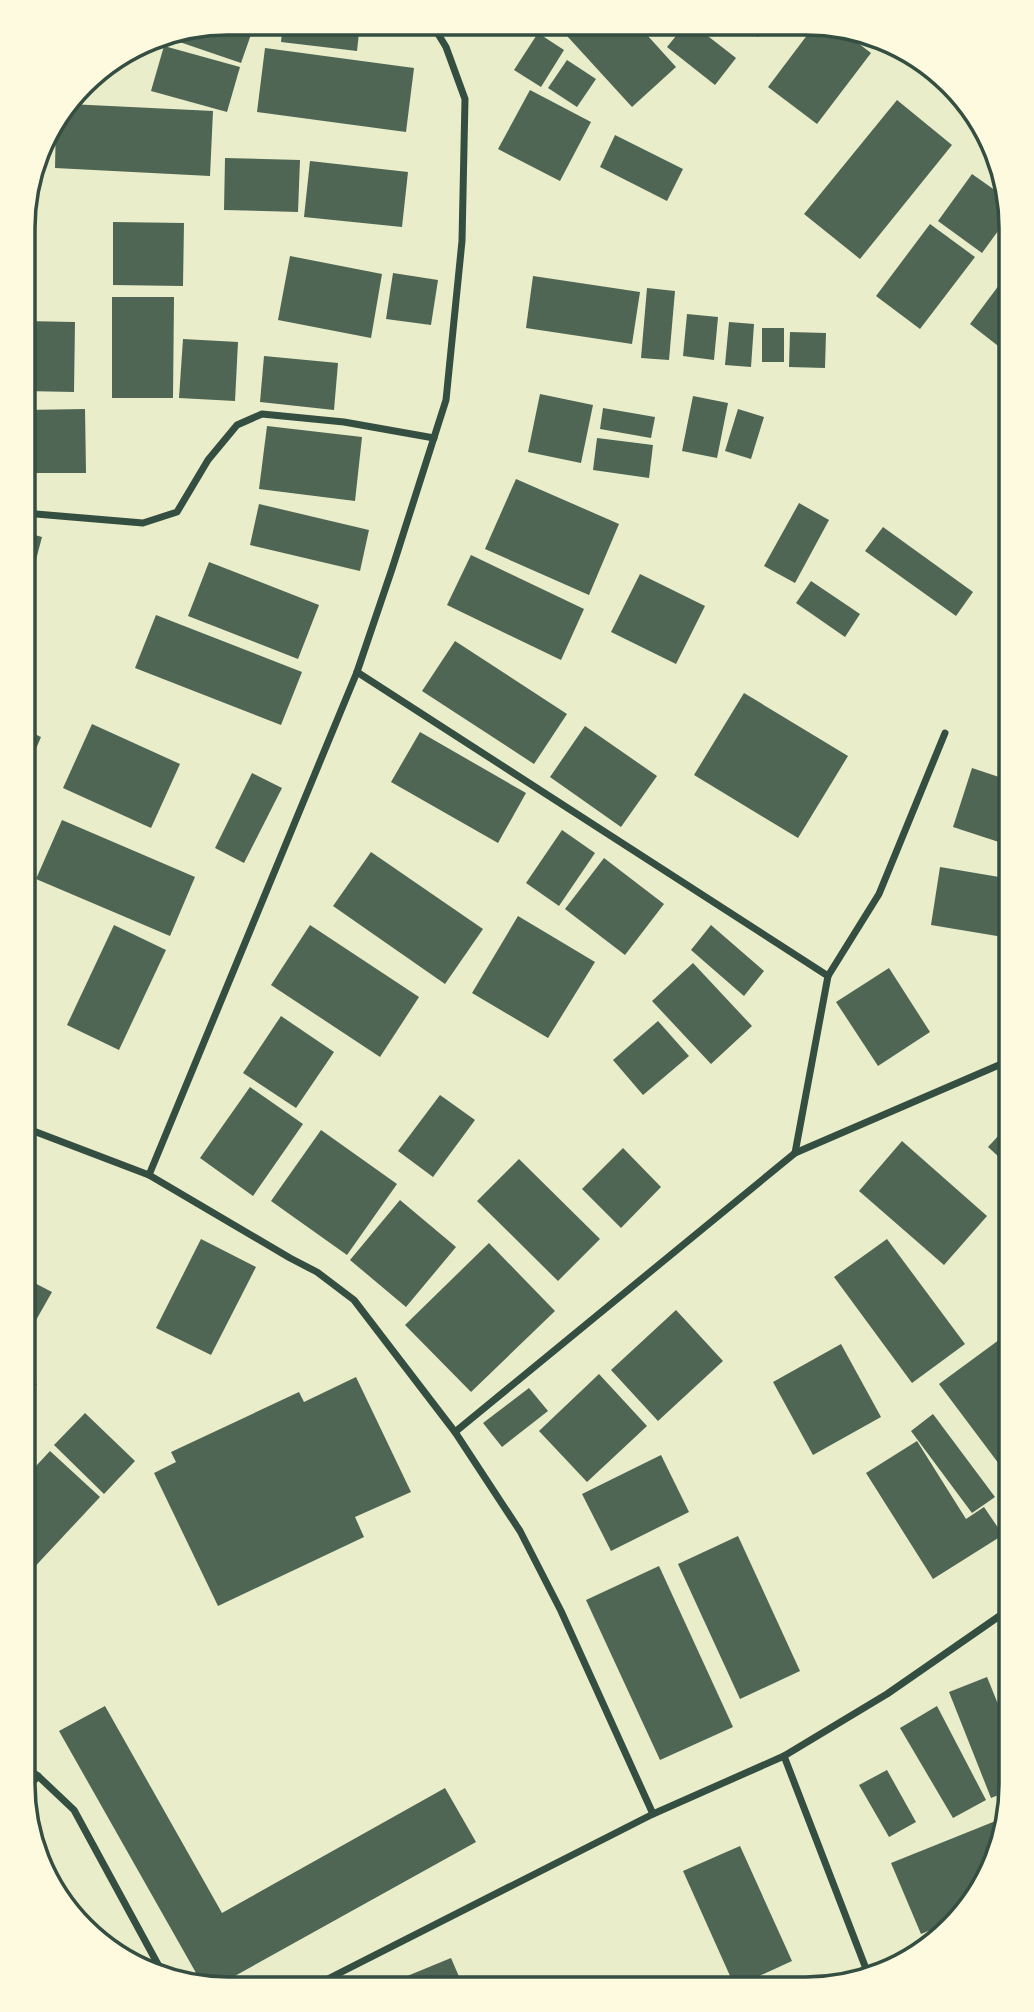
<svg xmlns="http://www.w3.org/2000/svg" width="1034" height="2012" viewBox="0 0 1034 2012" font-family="Arial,sans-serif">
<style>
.building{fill:#4f6655}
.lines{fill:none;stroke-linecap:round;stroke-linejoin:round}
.minor{stroke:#344e41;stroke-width:7}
.rim{fill:none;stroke:#344e41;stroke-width:3.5}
</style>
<rect width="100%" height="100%" fill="#e9edc9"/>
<g class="building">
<polygon points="228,23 255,23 241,63 162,36"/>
<polygon points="283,23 360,24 357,51 281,42"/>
<polygon points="557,25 638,25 676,67 632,107"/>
<polygon points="684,26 695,26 736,58 715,85 667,47"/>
<polygon points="744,26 766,26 758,37"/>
<polygon points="814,26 837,27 871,53 817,124 768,87"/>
<polygon points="538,33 564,50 541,87 514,70"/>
<polygon points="164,46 240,67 227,112 151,91"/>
<polygon points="265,48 414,68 406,132 257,112"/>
<polygon points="567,60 596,79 577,107 548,88"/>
<polygon points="530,90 591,122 560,181 498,149"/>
<polygon points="897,100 952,145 860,259 804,214"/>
<polygon points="69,104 213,111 210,176 55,168 56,121"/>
<polygon points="615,135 683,169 667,201 600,167"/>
<polygon points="225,158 300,160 298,212 224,210"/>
<polygon points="310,161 408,172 402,227 304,217"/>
<polygon points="972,174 1006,198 1009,216 982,253 938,221"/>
<polygon points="113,222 184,223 183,286 113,285"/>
<polygon points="930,224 975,257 920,329 876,296"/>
<polygon points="290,256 382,274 371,338 278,320"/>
<polygon points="1011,269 1011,356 970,324"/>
<polygon points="393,273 438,280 431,325 386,319"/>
<polygon points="533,276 640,292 632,344 526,328"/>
<polygon points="647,288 675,291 669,360 641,358"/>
<polygon points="112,297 174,297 173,398 112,398"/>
<polygon points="687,314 718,317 714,360 683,356"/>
<polygon points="24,321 75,322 74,392 24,391"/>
<polygon points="729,322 754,324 751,367 725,365"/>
<rect x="762" y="328" width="22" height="34"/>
<polygon points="790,332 826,333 825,368 789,367"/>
<polygon points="183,339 238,342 235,401 179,398"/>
<polygon points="264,356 338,363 334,410 260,402"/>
<polygon points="540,394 593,405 581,463 528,452"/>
<polygon points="693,396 728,403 717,458 682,451"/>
<polygon points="603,408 655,417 651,438 600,429"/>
<polygon points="85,409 86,473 24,473 24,410"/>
<polygon points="738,409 764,417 751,459 725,451"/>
<polygon points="267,426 362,437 355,501 259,489"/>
<polygon points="597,438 653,445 649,478 593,470"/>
<polygon points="516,479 619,524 589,595 485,549"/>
<polygon points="799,503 829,520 795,583 764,566"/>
<polygon points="259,504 369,530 360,571 250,545"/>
<polygon points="883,527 973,592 956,616 865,551"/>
<polygon points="24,532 42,537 25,601 24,600"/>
<polygon points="471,555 584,609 561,660 447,605"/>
<polygon points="209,562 319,605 298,659 188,616"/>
<polygon points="640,574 705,606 676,664 611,632"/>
<polygon points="811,581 860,614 845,637 796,603"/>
<polygon points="156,615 302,672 281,725 135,668"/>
<polygon points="455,641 567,714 534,764 422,691"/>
<polygon points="744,693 848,756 798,838 694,775"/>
<polygon points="92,724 180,764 151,828 63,788"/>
<polygon points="585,726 657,776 621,827 550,777"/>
<polygon points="24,729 41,737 24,777"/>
<polygon points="420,732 526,793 498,843 391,782"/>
<polygon points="972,768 1011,781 1011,846 953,827"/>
<polygon points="252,773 282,788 244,863 215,848"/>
<polygon points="62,820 195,877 170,936 36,879"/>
<polygon points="562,830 595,853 559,906 526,883"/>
<polygon points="371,852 483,929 445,984 333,906"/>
<polygon points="604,858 664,904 625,955 565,909"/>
<polygon points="940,867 1011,879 1003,937 931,925"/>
<polygon points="518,916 595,962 548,1038 472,993"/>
<polygon points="114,925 166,950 119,1050 67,1025"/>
<polygon points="310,925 419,997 380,1057 271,985"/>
<polygon points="711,925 764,971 744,996 691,950"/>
<polygon points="693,963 752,1026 711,1064 652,1001"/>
<polygon points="889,968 930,1032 878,1066 836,1002"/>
<polygon points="281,1016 334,1052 296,1108 243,1073"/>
<polygon points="658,1021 689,1056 643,1095 613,1060"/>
<polygon points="250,1087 303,1124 253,1196 200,1158"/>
<polygon points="440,1095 475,1120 433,1177 398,1151"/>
<polygon points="1011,1122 1011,1168 988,1147"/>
<polygon points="321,1130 397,1184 347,1255 271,1201"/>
<polygon points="902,1141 987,1216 944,1265 859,1191"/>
<polygon points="623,1148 661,1187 621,1228 582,1189"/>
<polygon points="519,1159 600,1239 558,1281 477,1201"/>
<polygon points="400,1200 456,1247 406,1307 350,1260"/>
<polygon points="201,1239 256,1267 211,1355 156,1328"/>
<polygon points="887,1239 965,1344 912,1383 834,1277"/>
<polygon points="489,1243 555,1311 471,1392 405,1325"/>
<polygon points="23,1277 52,1292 23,1343"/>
<polygon points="676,1310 723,1361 658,1421 611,1370"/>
<polygon points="1003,1337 1011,1348 1011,1480 939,1384"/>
<polygon points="841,1344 881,1417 813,1455 773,1382"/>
<polygon points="599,1374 647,1426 587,1482 539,1431"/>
<polygon points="23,1377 37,1384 23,1410"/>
<polygon points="356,1377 411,1492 355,1517 364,1537 218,1606 154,1473 176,1462 171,1452 299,1392 304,1402"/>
<polygon points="529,1388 548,1411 502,1447 483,1423"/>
<polygon points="85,1413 135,1461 104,1494 54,1445"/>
<polygon points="933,1414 995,1497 972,1513 911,1431"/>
<polygon points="917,1441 966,1519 984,1507 1003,1535 933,1579 866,1473"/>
<polygon points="50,1451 100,1497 28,1574 23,1569 23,1480"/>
<polygon points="661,1455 689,1512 611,1551 582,1494"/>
<polygon points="738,1536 800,1671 740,1699 678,1564"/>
<polygon points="659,1566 733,1727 660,1760 586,1600"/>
<polygon points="987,1677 1011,1736 1011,1790 991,1798 949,1692"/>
<polygon points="105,1706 222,1913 445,1788 476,1842 215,1987 204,1987 59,1731"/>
<polygon points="937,1706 986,1800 953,1818 900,1728"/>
<polygon points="887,1770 916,1822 889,1837 859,1785"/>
<polygon points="1003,1818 969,1909 950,1922 921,1934 891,1863"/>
<polygon points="740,1846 792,1961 735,1987 683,1871"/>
<polygon points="451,1958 464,1988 378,1988"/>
<polygon points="830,1976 833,1985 801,1989"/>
</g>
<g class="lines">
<g class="minor">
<polyline points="24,513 143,523 177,512 208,460 237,425 262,414 344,422 434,438"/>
<polyline points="357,672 828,976"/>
<polyline points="23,1127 149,1175 290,1258 317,1272 354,1300 455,1432 520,1531 561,1611 653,1814"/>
<polyline points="795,1153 1006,1062 1011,1064"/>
<polyline points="149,1175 357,672 392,569 446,400 462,241 465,99 446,47 432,24"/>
<polyline points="455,1432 795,1153 828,976 879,894 945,733"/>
<polyline points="784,1756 870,1979"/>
<polyline points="23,1765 38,1776 74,1810 161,1970"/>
<polyline points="24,1792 38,1776"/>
<polyline points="310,1988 653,1814 784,1756 887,1694 1011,1608"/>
</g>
</g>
<path d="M0 0H1034V2012H0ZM228 35H806A193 193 0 0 1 999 228V1784A193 193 0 0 1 806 1977H228A193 193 0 0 1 35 1784V228A193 193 0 0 1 228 35Z" fill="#fefae0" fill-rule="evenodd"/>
<path class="rim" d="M228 35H806A193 193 0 0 1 999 228V1784A193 193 0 0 1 806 1977H228A193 193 0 0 1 35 1784V228A193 193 0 0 1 228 35Z"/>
</svg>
